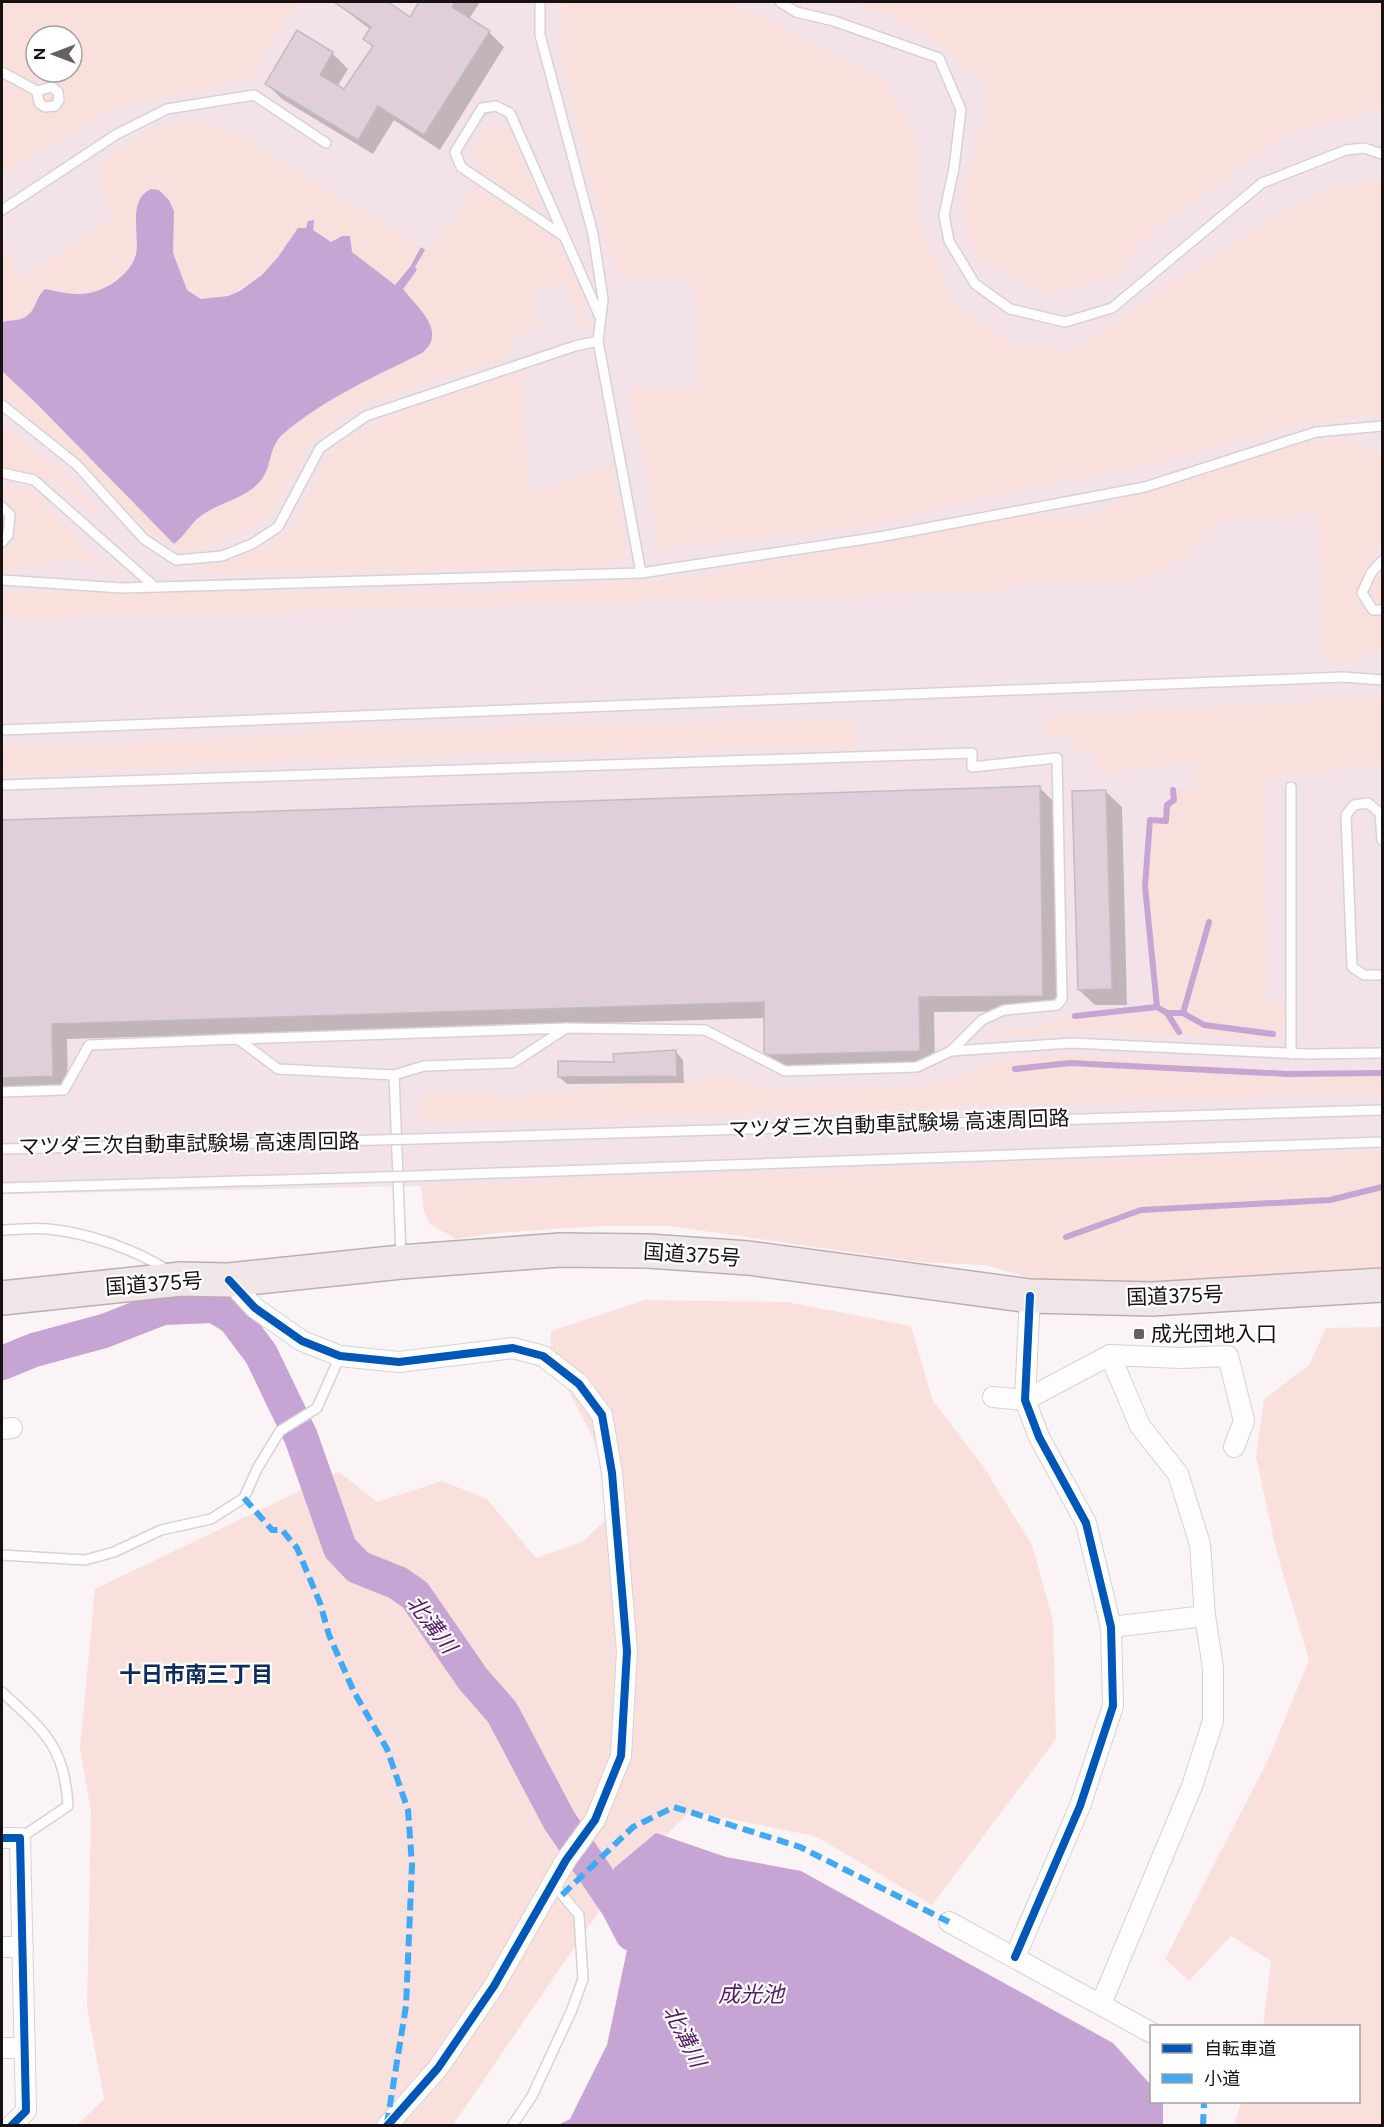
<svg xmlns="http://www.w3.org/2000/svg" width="1384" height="2127" viewBox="0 0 1384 2127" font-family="Figtree,'Noto Sans JP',sans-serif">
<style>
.built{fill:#f3e3e9;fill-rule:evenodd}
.green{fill:#fae0dd;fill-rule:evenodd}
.water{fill:#c6a4d3}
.shadow{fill:#0003}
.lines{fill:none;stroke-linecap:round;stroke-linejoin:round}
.stream{stroke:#c6a4d3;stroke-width:6}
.river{stroke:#c6a4d3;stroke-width:34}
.building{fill:#e0cfdb;stroke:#c2bbbf;stroke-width:1.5}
.service-casing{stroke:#d8d1d4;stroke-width:12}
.minor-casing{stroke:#d8d1d4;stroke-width:22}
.trunk-casing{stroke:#bcafb1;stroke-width:36}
.service{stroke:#fefdfe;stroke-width:9}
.minor{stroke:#fefdfe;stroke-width:20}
.trunk{stroke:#f0e6e8;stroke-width:33}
.service-bridge-casing{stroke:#d8d1d4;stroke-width:12;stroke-linecap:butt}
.service-bridge{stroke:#fefdfe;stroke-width:9}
.quiet{stroke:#3fa9f5;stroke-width:6;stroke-dasharray:12 6;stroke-linecap:butt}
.cycleway-casing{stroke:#fff;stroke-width:11}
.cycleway{stroke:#0057b8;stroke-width:8}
.poi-dot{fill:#676063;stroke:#fff;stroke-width:2}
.labels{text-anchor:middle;stroke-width:4.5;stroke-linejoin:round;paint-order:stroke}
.street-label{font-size:21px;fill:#181114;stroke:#fff}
.poi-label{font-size:21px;fill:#181114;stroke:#fff;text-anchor:start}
.water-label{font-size:22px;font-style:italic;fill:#561b6b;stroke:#fff}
.neighbourhood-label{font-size:22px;font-weight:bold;fill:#0d2d61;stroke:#fff}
</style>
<rect width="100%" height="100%" fill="#fbf4f7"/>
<path class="built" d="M2,2H1382V1269L1130,1282L1037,1280L986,1265L920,1262L671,1226H600L494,1233L456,1239L431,1225L424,1211L421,1186L2,1194ZM36,36H72V72H36Z"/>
<g class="green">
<path d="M2,2H297L252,78L106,111L2,176ZM36,36H72V72H36Z"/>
<polygon points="562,2 735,2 819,48 886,80 919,144 918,220 955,305 1015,347 1074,350 1245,234 1333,185 1382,182 1382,415 1303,423 1156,464 1023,488 868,526 658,548 641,446 628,389 700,388 694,281 616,275 562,62"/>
<polygon points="846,2 1382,2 1382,111 1375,109 1284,136 1154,230 1110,278 1049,294 986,262 969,242 962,206 965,182 977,140 987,115 986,83 929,36 891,16"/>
<path d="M195,123L221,127L243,138L421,247L411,267L395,285L351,252L342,236L331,242L313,229L306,228C273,256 259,292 212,297C187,300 180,277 174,255C169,237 176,219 170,200L135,221L136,254L123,274L102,290L79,295L45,289C34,299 37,313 21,319C15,321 8,320 2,322V242L24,279L115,215L100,187V163L157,126Z"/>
<path d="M489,125H498L509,131L542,210L478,169C467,152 473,137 489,125Z"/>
<polygon points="475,187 544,230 564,253 589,317 588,326 579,331 568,281 530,292 538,323 516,337 507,354 499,361 431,380 371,403 344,417 309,444 273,509 244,532 211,545 184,551 160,540 142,526 98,478 2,395 2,371 37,404 174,544 196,520 212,509 248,493 270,462 272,447 281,435 335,397 422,353 431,323 403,289 417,270 415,267 425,250 434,248"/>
<polygon points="529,367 521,379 529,493 610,465 627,550 619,560 604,566 163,574 210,568 261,550 291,529 328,455 353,434 417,407"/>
<path d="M2,425C40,450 72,482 105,515L82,507L51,478L2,466Z"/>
<path d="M1320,439H1350L1382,456V547C1362,567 1359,577 1362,606L1376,616H1382V650L1370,651L1357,662L1324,660L1317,514L1232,517L1211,527L1182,557L1144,579L1134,581L1022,582L999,591L2,619V591L472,593L695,577L1023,514L1069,519L1097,513L1118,499L1159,487L1180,484L1269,452Z"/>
<path d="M2,483L36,493L87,552L120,570L122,575C107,577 96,563 82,561C54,557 29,571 2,573V555C25,537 24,510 2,491Z"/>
<polygon points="1382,567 1382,605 1380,605 1371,596 1371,582"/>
<path d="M1350,698L1382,699V765L1266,777L1267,1001L1285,1003L1281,1040L1100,1032L998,1035L1001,1029L1038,1027L1067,1017L1157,1007L1145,886L1150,820L1166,821L1167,805L1174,800L1173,790L1196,789L1198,763H1163L1162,768L1095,773L1094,751L1073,750L1071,735L1044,736L1046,716C1147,709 1249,707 1350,698Z"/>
<polygon points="856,720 856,746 366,757 2,774 2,748 164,742 352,730"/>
<polygon points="1060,1054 1323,1074 1382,1072 1382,1093 457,1123 417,1122 419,1109 425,1096 443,1091 513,1096 736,1076 775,1091 909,1087 954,1081 988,1062"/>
<polygon points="1382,1151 1382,1269 1227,1282 1037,1280 986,1265 920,1262 671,1226 600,1226 494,1233 456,1239 431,1225 424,1211 421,1186"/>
<polygon points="645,1300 787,1302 911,1326 933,1401 983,1466 1032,1545 1053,1621 1056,1739 932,1905 815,1836 690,1811 617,1885 453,2125 76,2126 104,2099 87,2007 91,1811 80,1748 95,1589 339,1472 377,1502 442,1481 487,1499 536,1558 582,1542 621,1506 594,1440 550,1354 551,1331"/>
<polygon points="1382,1327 1382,2125 1234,2125 1241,2102 1358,2102 1358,2026 1263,2026 1271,1961 1231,1936 1189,1981 1165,1959 1267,1762 1309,1660 1277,1554 1256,1457 1264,1399 1309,1365 1326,1328"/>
</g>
<g class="water">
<path d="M151,189L159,190L169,200L174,211L173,253L187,290L201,299L228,296L240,291L262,275L278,257L298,228H306L308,221L314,220L313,230L331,242L342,236H350L352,252L395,285L410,267L421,247L425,250L415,267L417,270L403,289C418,308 448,332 422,353C374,377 324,399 283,434C269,446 272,465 262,479C245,501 215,502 196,520C188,528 183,537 174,544L37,404L2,371V322C8,320 15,321 21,319C37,313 34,299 45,289C56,291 67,294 78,294C100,295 130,277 136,254C140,235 127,200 151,189Z"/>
<polygon points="656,1833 726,1857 801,1871 1113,2043 1151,2085 1152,2102 1163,2102 1163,2125 558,2125 570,2119 607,2045 627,1950 607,1902 614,1868"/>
</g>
<g class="shadow">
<polygon points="335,2 390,2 389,4 410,19 421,2 480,2 469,19 489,32 504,47 440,150 394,120 373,154 282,99 267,84 332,53 348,69 337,87 344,91 374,48 365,39 371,30"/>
<polygon points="1039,787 1055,803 1058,1011 934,1012 935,1066 785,1070 765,1052 765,1018 67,1039 68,1091 2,1093 2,821"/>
<polygon points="1106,792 1122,807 1127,1005 1095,1005 1079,990"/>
<polygon points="676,1052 683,1060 684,1083 567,1084 559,1077"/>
</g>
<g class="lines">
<g class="stream">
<polyline points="1167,1013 1157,1007 1145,886 1150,820 1166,821 1167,805 1174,800 1173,790"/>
<polyline points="1183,1013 1204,1025 1273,1034"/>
<polyline points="1075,1016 1157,1007"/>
<polyline points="1179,1032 1167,1013 1183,1013 1209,922"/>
<polyline points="1015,1069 1070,1063 1288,1074 1382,1073"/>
<polyline points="1066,1237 1141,1210 1330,1200 1382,1187"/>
</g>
<polyline class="river" points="2,1363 34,1350 104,1331 163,1308 214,1306 234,1318 261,1354 301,1437 340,1548 358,1567 398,1583 415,1595 473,1679 502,1712 559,1820 618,1907 632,1934"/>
</g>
<g class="building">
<polygon points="334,2 388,2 410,17 419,2 455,2 452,7 490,31 424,135 378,106 358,140 265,84 297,30 333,52 320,75 344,89 373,46 363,39 371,27"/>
<polygon points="1040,786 1043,996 919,997 920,1051 768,1055 764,1052 764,1002 52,1024 53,1076 2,1078 2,820"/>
<polygon points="1106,790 1112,989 1078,990 1072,791"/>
<polygon points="676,1050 677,1076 558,1077 558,1061 614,1062 613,1054"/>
</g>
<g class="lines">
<defs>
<g id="service">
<polyline points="540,2 540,35 593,234 603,299 598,341 641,573"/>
<polyline points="780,2 796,12 834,21 939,58 961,110 954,168 944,215 949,241 975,284 1010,309 1065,322 1112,308 1262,183 1346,150 1364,148 1382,154"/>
<polyline points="2,72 37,91 52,87 58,92 59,100 55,106 45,107 39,103 37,91"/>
<polyline points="2,210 117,134 167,109 254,95 326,143"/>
<path d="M565,237L461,167L455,152L482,108L496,106L510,113C540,181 570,249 600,317"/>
<polyline points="2,405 77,465 144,539 176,560 222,556 252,544 278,527 320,448 366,416 575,346 598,341"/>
<polyline points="2,473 34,480 155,587"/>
<polyline points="2,507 10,515 8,535 2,542"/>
<polyline points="1382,561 1371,573 1362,593 1373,610 1382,610"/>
<polyline points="2,580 122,588 641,573 879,537 1145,487 1316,432 1382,426"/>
<polyline points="2,730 1343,677 1382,680"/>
<polyline points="2,785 972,753 972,767 1057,758 1062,999 1057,1005 1004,1010 982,1020 951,1051 917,1067 785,1071 705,1030 566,1028 513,1063 424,1066 394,1075 278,1069 238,1039 89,1045 64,1090 2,1092"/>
<polyline points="1291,787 1291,1054"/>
<polyline points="1382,840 1380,813 1368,803 1354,805 1346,815 1352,967 1364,975 1382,975"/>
<polyline points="238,1039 566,1028"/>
<polyline points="951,1051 1072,1043 1305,1054 1382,1053"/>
<polyline points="394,1075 401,1256"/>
<polyline points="415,1139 1382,1110"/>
<polyline points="2,1149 376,1140"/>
<polyline points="413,1176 1382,1142"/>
<polyline points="2,1188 379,1177"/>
<path d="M2,1230C16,1230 33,1227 48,1229C89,1233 134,1249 169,1271"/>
<polyline points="2,1555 85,1560 114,1552 161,1530 211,1519 244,1498 257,1469 280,1431 317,1408 340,1356"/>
<path d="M2,1692C43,1730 65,1746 68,1806L20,1838"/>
<polyline points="512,2126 532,2096 571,2012 583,1979 579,1915 554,1885"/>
</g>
<g id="minor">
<polyline points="229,1280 255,1308 302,1341 340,1356 399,1362 513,1348 543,1356 579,1384 602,1415 612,1473 627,1651 621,1756 595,1820 566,1860 494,1986 438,2068 387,2126"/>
<polyline points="993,1397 1025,1400 1110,1355 1181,1358 1228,1356 1244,1421 1234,1447"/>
<polyline points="2,1429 12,1428"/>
<polyline points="1111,1627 1205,1616"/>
<polyline points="2,1838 20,1838 26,2111 11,2126"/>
<polyline points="949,1922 1152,2033"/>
<polyline points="2,1947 23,1947"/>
<polyline points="1015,1957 1080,1806 1113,1706 1111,1627 1086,1523 1039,1437 1025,1400 1030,1296"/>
<polyline points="1101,2004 1192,1786 1213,1721 1213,1668 1205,1616 1200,1544 1178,1474 1140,1426 1110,1355"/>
<polyline points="2,2048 25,2048"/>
</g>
<polyline id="trunk" points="2,1298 181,1279 229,1280 401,1262 560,1250 648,1251 748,1258 1030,1296 1152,1299 1382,1285"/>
</defs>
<use href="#service" class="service-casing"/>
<use href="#minor" class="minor-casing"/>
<use href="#trunk" class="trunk-casing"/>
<use href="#service" class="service"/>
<use href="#minor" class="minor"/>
<use href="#trunk" class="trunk"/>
<defs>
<g id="service-bridge">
<polyline points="376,1140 415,1139"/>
<polyline points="379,1177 413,1176"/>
</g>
</defs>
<use href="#service-bridge" class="service-bridge-casing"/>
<use href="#service-bridge" class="service-bridge"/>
<g class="quiet">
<polyline points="244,1498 272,1530 282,1530 297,1548 320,1603 329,1635 354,1692 387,1749 408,1810 412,1865 406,2006 387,2123"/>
<polyline points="562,1895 633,1827 674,1807 800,1847 949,1922"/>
<polyline points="1203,2126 1204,2102"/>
</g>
<defs>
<g id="cycleway">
<polyline points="229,1280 255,1308 302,1341 340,1356 399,1362 513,1348 543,1356 579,1384 602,1415 612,1473 627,1651 621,1756 595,1820 566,1860 494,1986 438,2068 387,2126"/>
<polyline points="2,1838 20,1838 26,2111 11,2126"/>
<polyline points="1015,1957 1080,1806 1113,1706 1111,1627 1086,1523 1039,1437 1025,1400 1030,1296"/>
</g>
</defs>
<use href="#cycleway" class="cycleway-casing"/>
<use href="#cycleway" class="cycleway"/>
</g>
<rect class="poi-dot" x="1133" y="1328" width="12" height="12" rx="3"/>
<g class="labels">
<g class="street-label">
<text transform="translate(899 1124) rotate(-2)" y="7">マツダ三次自動車試験場 高速周回路</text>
<text transform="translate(189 1144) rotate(-1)" y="7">マツダ三次自動車試験場 高速周回路</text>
<text transform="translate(692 1255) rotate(4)" y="7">国道375号</text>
<text transform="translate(154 1284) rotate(-4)" y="7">国道375号</text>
<text transform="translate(1175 1296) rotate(-2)" y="7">国道375号</text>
</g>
<g class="poi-label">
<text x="1151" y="1341">成光団地入口</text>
</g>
<g class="water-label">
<text transform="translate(432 1624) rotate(53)" y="8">北溝川</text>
<text x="751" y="2002">成光池</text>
<text transform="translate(685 2036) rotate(63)" y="8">北溝川</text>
</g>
<g class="neighbourhood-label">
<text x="196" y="1682">十日市南三丁目</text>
</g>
</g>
<rect width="1384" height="2127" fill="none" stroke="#181114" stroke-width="6"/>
<rect x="1150" y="2025" width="210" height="78" fill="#ffffff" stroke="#a3a0a1" stroke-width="1.5"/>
<rect x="1162" y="2044" width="30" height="9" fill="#0057b8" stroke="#a3a0a1" stroke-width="1.5"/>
<text x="1204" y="2055" font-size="18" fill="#181114">自転車道</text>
<rect x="1162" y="2074" width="30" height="9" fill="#3fa9f5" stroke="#a3a0a1" stroke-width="1.5"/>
<text x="1204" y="2085" font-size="18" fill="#181114">小道</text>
<g transform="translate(54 54) rotate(270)"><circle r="28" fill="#ffffff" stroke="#a3a0a1" stroke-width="1.5"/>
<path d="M0-4.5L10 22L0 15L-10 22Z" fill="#676063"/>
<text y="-9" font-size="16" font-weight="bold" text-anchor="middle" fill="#181114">N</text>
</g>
</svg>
